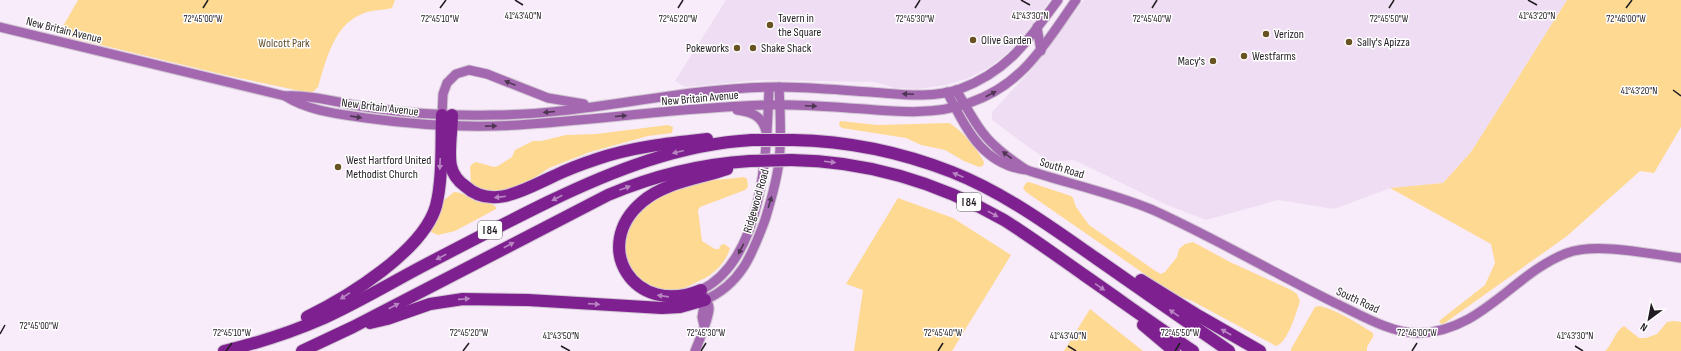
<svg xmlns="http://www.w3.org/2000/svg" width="1681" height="351" viewBox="0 0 1681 351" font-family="'Sofia Sans Condensed',sans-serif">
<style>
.built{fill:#efdef3}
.green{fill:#fed992}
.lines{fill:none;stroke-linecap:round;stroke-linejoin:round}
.secondary-casing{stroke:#d1c6d3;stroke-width:11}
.highway-casing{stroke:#d1c6d3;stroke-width:14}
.secondary{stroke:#a468b0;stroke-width:9}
.highway{stroke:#7e2090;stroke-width:12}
.highway-bridge-casing{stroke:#d1c6d3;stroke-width:14;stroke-linecap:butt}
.highway-bridge{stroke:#7e2090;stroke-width:12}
.oneway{fill:#4e3653}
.oneway2{fill:#b884c2}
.ticks{fill:none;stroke:#201b21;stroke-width:1.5}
.poi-dot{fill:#695222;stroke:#fff;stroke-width:1.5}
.labels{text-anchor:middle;stroke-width:3;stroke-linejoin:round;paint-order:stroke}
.shield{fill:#fff;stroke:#635f64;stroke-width:1}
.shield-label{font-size:11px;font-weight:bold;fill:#201b21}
.poi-label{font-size:12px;fill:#201b21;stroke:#fff;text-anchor:start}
.street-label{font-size:12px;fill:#201b21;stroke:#fff}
.park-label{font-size:12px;fill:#624e28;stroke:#fff}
.ticks-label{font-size:10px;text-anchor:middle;fill:#201b21;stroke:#fff;stroke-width:3;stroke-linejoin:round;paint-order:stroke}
</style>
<rect width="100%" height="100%" fill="#f8ebfa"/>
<g class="built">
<polygon points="726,0 1050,0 1020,40 1005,55 988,68 966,79 946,85 918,89 895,88 875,82 760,80 685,87 675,81"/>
<polygon points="1084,0 1567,0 1471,152 1443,183 1390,188 1334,209 1278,200 1206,220 1167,205 1074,160 1049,162 992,120 992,112 1032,69"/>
</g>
<g class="green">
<path d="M78,0H395L392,8C384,10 375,10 367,12C334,22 327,58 318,87L314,91L310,93L225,75L68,37L62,33V28Z"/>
<polygon points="1567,0 1681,0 1681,127 1654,173 1640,171 1567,236 1442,325 1439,321 1485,285 1495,263 1491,244 1390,188 1443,183 1471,152"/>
<path d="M840,121L878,125L949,123C961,129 978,150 984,162L983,166L979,167L964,161L945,150L921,145L906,138L842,128L839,125Z"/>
<polygon points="668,125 673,127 672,133 648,136 590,152 549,168 525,184 498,193 478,188 471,183 470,167 472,164 476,162 494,167 498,166 512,157 515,150 533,141 541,141 566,135 596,134"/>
<path d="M744,177L747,179L748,187L745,190L700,207L698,210L702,241L715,249H719L721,245L724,244L730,248C727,261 714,275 701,280C689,286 675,294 661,290C646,287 631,274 626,259C624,254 627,230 629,226C632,220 638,211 644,207C660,194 682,185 702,182C716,179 730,179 744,177Z"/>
<path d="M1029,182L1071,196L1073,198L1076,207L1089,225L1157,272L1161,274L1165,272L1177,257L1179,249L1185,244L1193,242L1230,262L1291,290L1297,294L1300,301C1296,313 1288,342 1276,346L1192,301L1177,295L1159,284L1026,192L1023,188L1026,183Z"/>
<path d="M454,192C463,192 470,199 478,202C485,203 491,202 496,207V209L455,231L438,235L431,232L433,224L438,218L443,201Z"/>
<polygon points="898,198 953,218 1011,255 952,351 854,351 863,290 846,284"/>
<path d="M1319,306C1333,308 1361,325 1373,333V337L1367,347V351H1291V349L1315,307Z"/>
<polygon points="1090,309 1143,351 1064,351"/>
<path d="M1674,321L1681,322V351H1605C1613,344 1614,332 1624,326L1639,338H1646L1657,334L1667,322Z"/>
</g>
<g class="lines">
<defs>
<g id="secondary">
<path d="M0,27L285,96C311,94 347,105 373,108C413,114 452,116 492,115C587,115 681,87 776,87C808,87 839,90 870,92C900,94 931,99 960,89C1009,71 1028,40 1058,0"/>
<polyline points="1037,27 1041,51"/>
<path d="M956,90C968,109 978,131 995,146C1004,155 1015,162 1025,169"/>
<path d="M947,92C966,128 982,165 1027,170C1069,184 1113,193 1153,210C1215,238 1274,273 1335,303C1359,314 1392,334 1419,333C1481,332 1514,273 1567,253C1596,242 1650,254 1681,258"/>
<path d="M285,96C308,111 339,114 366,118C416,125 467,128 518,125C601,120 684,107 767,105C799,104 832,107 864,109C900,112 935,115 969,103C1023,85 1045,44 1076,0"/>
<path d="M737,110C752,112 762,116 766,131"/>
<polyline points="442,115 443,94 447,83 456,74 469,70 487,74 548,98 584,104"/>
<path d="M704,326L702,317L705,300C741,284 752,255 765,220C771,200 777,181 779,161C782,136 780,112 779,87"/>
<path d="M695,351C698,343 711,314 709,307C708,301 703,295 701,290C764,259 767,149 769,88"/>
</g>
<g id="highway">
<path d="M452,115C452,130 448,152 451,166C453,175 458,181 465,186C492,211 527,188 554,176C568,169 582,164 597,159C632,147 670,143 707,139"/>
<path d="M793,140C847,141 901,152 952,172C1005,193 1051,227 1097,259C1141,290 1185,320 1229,351"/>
<path d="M791,160C866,161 939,183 1004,220C1031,237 1057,256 1084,275C1120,300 1156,326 1193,351"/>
<polyline points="1141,280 1199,316 1260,351"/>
<path d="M701,290C634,318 590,246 642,202C665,182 698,179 727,169"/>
<path d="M307,317C348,297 423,251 436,206C443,178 441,143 442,115"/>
<polyline points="370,323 387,319 430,304 463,299 528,300 662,308 680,307 705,300"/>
<polyline points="1143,325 1174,351"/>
<path d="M224,351C258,343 292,332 324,318C357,303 389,284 421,267C463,245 505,223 548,202C612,171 680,144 752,140"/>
<path d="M302,351L353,327L608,195C653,176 701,164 750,161"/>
</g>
</defs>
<use href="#secondary" class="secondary-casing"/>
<use href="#highway" class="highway-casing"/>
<use href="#secondary" class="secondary"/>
<use href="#highway" class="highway"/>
<defs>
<g id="highway-bridge">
<polyline points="752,140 793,140"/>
<polyline points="750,161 791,160"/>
</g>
</defs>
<use href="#highway-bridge" class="highway-bridge-casing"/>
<use href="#highway-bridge" class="highway-bridge"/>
</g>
<defs><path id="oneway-solid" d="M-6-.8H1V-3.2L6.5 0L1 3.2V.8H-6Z"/></defs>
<g class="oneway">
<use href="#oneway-solid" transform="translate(510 83) rotate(-158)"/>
<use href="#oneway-solid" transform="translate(908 94) rotate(-177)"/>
<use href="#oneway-solid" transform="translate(991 94) rotate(-27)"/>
<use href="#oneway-solid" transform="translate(811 106) rotate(3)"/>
<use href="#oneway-solid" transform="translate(549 112) rotate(175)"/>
<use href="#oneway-solid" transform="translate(621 116) rotate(-5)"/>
<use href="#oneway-solid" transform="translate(356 117) rotate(9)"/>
<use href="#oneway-solid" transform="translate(491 126) rotate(-1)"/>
<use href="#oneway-solid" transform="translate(1007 155) rotate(-143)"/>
<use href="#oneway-solid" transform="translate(770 202) rotate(-73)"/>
<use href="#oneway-solid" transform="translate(741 249) rotate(117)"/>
</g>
<g class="oneway2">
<use href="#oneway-solid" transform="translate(678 152) rotate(166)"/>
<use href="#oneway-solid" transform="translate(830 162) rotate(7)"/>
<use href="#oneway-solid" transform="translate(440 164) rotate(92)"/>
<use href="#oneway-solid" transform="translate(958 175) rotate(-157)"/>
<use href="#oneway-solid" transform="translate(625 188) rotate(-20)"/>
<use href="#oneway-solid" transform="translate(500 197) rotate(173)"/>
<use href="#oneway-solid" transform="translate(557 198) rotate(153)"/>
<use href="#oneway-solid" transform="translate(993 214) rotate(29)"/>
<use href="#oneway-solid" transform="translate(509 245) rotate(-28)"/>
<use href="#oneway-solid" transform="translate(441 257) rotate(152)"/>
<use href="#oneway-solid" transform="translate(1100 287) rotate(35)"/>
<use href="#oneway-solid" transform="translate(345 296) rotate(147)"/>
<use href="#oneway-solid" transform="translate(663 296) rotate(-172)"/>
<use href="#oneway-solid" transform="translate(464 299) rotate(-4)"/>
<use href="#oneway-solid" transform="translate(594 304) rotate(4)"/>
<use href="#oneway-solid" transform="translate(394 306) rotate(-28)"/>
<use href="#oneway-solid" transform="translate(1174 313) rotate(-145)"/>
<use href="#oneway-solid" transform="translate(1226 332) rotate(-150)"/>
</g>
<path class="ticks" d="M515,0L523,5M1021,0L1030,5M1528,0L1537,5M203,8L208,0M440,8L446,0M678,8L683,0M915,8L920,0M1152,8L1157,0M1389,8L1394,0M1626,8L1632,0M1673,90L1681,96M0,334L5,325M561,346L570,351M1068,346L1076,351M1575,346L1583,351M226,351L232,343M463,351L469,343M701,351L706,343M938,351L943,343M1175,351L1180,343M1412,351L1417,343"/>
<g class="poi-dot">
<circle cx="770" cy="25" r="4"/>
<circle cx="1266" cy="34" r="4"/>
<circle cx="973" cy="40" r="4"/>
<circle cx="1349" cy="42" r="4"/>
<circle cx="737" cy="48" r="4"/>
<circle cx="753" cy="48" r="4"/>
<circle cx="1244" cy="56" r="4"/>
<circle cx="1213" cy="61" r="4"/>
<circle cx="338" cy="167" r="4"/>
</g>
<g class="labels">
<g class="shield">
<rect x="957" y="193" width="24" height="18" rx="3"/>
<rect x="478" y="221" width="24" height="18" rx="3"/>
</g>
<g class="shield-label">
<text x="969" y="206">I 84</text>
<text x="490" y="234">I 84</text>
</g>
<g class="poi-label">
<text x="778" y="22">Tavern in<tspan x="778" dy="14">the Square</tspan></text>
<text x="1274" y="38">Verizon</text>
<text x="981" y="44">Olive Garden</text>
<text x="1357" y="46">Sally's Apizza</text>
<text x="729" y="52" text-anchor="end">Pokeworks</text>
<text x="761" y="52">Shake Shack</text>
<text x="1252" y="60">Westfarms</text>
<text x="1205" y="65" text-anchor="end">Macy's</text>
<text x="346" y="164">West Hartford United<tspan x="346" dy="14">Methodist Church</tspan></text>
</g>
<g class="street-label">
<text transform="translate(64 30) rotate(14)" y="4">New Britain Avenue</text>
<text transform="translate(700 98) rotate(-5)" y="4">New Britain Avenue</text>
<text transform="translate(380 107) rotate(7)" y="4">New Britain Avenue</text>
<text transform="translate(1062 168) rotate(17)" y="4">South Road</text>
<text transform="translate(756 201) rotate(-74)" y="4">Ridgewood Road</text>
<text transform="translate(1358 300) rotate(25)" y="4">South Road</text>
</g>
<g class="park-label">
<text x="284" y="47">Wolcott Park</text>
</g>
</g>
<g class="ticks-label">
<text x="1537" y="19">41°43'20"N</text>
<text x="523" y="19">41°43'40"N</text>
<text x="1030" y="19">41°43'30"N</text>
<text x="203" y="22">72°45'00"W</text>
<text x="440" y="22">72°45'10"W</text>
<text x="678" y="22">72°45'20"W</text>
<text x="915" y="22">72°45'30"W</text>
<text x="1152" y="22">72°45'40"W</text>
<text x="1389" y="22">72°45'50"W</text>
<text x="1626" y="22">72°46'00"W</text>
<text x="1639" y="94">41°43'20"N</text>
<text x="39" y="329">72°45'00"W</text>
<text x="232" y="336">72°45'10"W</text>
<text x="469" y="336">72°45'20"W</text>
<text x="706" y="336">72°45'30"W</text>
<text x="943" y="336">72°45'40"W</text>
<text x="1180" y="336">72°45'50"W</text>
<text x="1417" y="336">72°46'00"W</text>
<text x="561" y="339">41°43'50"N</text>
<text x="1068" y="339">41°43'40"N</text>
<text x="1575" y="339">41°43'30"N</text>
</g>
<g transform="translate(1649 319) rotate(212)" stroke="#ffffff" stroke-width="3" paint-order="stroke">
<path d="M0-3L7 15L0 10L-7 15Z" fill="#201b21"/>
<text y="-6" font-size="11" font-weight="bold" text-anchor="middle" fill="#201b21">N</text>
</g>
</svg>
